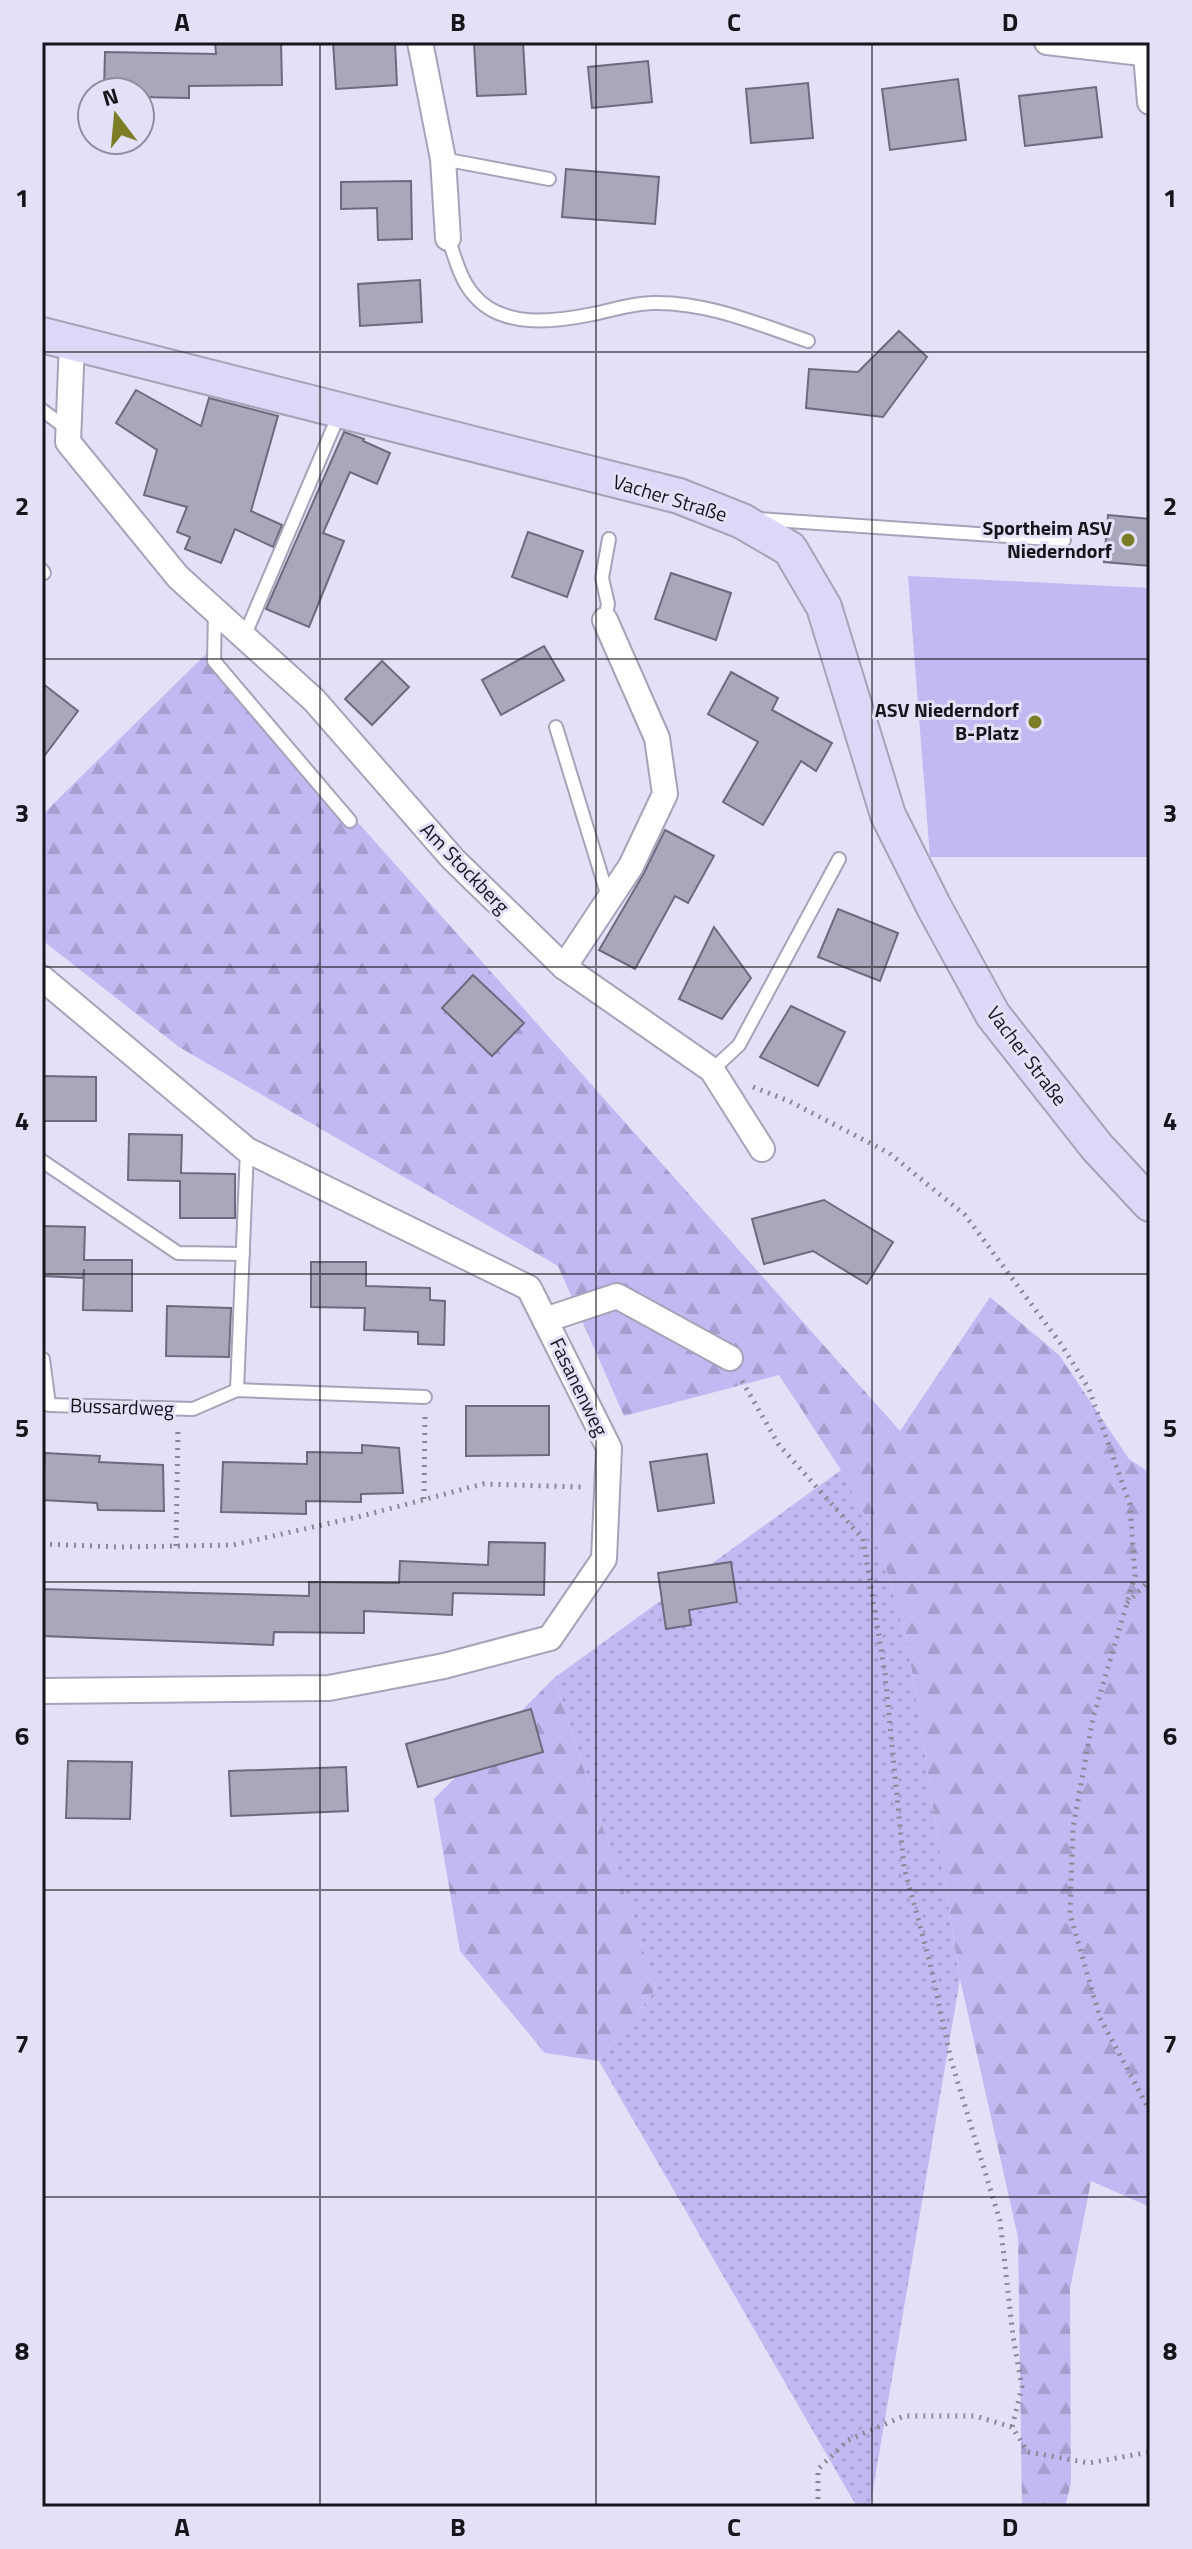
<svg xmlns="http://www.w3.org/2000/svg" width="1192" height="2549" viewBox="0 0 1192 2549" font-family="'Titillium Web',sans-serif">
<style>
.grass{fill:url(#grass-dots)}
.forest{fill:url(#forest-firs)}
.pitch{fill:#c1b9f2}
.building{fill:#a9a7bc;stroke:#6c6a7d;stroke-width:2}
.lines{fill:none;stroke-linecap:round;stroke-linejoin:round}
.lane-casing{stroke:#a6a3b8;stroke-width:16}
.street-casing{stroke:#a6a3b8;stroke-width:28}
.secondary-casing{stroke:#a6a3b8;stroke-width:38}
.path{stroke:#898897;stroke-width:5;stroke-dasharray:2 6;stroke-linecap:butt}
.lane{stroke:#fff;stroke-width:12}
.street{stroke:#fff;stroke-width:24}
.secondary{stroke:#ded7f7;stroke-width:34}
.grid{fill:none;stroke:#16151c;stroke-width:2;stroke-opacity:0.55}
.poi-dot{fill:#7b7e27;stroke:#e3e1f7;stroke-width:3}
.labels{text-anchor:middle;stroke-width:6;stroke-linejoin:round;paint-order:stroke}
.street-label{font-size:20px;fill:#16151c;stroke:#e3e1f7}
.poi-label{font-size:20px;font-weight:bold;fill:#16151c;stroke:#e3e1f7;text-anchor:end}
.neatline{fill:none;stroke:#16151c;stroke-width:3}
.grid-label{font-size:26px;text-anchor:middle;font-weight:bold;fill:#16151c}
</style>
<defs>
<pattern id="grass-dots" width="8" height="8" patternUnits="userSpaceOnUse" patternTransform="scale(2)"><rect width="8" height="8" fill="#c1b9f2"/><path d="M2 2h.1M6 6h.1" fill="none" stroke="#a59ecf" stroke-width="1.8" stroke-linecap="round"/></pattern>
<pattern id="forest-firs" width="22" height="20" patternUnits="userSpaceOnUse" patternTransform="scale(2)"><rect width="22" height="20" fill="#c1b9f2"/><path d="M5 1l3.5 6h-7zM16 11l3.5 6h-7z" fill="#a59ecf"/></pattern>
</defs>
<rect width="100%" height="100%" fill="#e3e1f7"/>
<polygon class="grass" points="841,1470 879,1543 908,1646 960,1979 870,2507 857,2507 599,2061 656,1989 554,1678"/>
<g class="forest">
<polygon points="207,653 900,1431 990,1297 1059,1355 1129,1459 1150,1473 1150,2207 1091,2181 1070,2289 1071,2483 1065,2507 1022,2507 1018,2237 960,1979 908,1646 879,1543 841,1470 779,1375 624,1416 558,1266 179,1047 42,940 42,815"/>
<polygon points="554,1678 656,1989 599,2061 545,2053 460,1951 434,1799"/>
</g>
<polygon class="pitch" points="908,576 1150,588 1150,857 930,857"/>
<g class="building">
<polygon points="215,42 281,42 282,85 189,86 189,98 140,97 140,92 104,92 105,52 216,54"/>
<polygon points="333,42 395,42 397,85 336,89"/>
<polygon points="496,42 523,42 526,94 477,96 474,43"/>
<polygon points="648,61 652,102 592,108 588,67"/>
<polygon points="958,79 966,140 890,150 882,89"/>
<polygon points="808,83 813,138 751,143 746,89"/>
<polygon points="1096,87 1102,137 1025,146 1019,96"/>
<polygon points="566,169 659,177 655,224 562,217"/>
<polygon points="411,181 412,239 378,240 377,208 341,209 341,182"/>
<polygon points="420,280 422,322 360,326 358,284"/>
<polygon points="899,331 927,357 883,417 806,408 809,369 858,372"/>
<polygon points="136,390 201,426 209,398 278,416 251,511 282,525 273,547 235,529 221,563 185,549 190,537 177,532 187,507 144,495 157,450 116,423"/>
<polygon points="344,432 364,439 363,441 390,453 377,484 350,472 323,533 344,541 309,627 266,609"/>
<polygon points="1108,515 1150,519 1150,566 1104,562"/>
<polygon points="528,532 583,551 567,597 512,577"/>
<polygon points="671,573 731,593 716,640 655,619"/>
<polygon points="544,646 564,680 501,715 482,680"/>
<polygon points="382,661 409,687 372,725 345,699"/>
<polygon points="731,672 778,698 772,710 832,743 816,771 801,761 763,825 723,802 758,742 708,714"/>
<polygon points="42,683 78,711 42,759"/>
<polygon points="665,830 714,856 688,903 675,896 635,969 599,950 644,873"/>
<polygon points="838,909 898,933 880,981 818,957"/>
<polygon points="714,927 751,978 722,1019 679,999"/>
<polygon points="473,975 524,1023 492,1056 442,1008"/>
<polygon points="791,1006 845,1032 818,1086 760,1057"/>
<polygon points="42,1076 96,1077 96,1121 42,1121"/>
<polygon points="129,1134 182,1135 181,1173 235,1174 235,1218 180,1218 180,1181 128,1180"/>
<polygon points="824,1200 893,1242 867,1284 813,1251 764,1264 752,1219"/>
<polygon points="42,1226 85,1227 84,1260 132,1260 132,1311 83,1310 84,1269 83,1278 42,1276"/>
<polygon points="311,1262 366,1262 366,1286 430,1288 430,1300 445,1301 444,1345 418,1344 418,1332 364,1330 365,1308 311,1307"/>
<polygon points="167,1306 231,1308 229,1357 166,1356"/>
<polygon points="466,1406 549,1406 549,1455 466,1456"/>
<polygon points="362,1445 399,1448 403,1493 361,1494 361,1502 306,1501 306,1514 221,1512 223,1462 307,1464 307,1452 362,1453"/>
<polygon points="45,1453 100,1456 99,1462 163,1465 164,1511 98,1510 97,1503 42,1500"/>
<polygon points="707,1454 714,1503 658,1511 650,1462"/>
<polygon points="489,1542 545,1543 544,1595 453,1593 452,1615 364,1611 364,1633 274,1632 273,1645 42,1636 42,1589 309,1596 309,1582 399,1583 400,1561 488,1565"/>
<polygon points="731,1562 737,1602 689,1610 691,1625 666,1629 658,1573"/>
<polygon points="531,1709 543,1752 418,1787 406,1744"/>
<polygon points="68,1761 132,1762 130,1819 66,1818"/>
<polygon points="346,1767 348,1811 231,1816 229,1771"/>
</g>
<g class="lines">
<defs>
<g id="lane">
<polyline points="443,159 549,179"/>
<path d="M448,238C455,257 460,279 473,294C501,329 554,322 593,314C613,310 633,303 654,303C707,302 758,324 808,341"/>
<polyline points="42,410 69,430"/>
<polyline points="758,519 1064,540"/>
<polyline points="42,570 44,573"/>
<polyline points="215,610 214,661 350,821"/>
<polyline points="605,620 608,604 602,578 609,539"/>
<polyline points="244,637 340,412"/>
<polyline points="556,727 609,900"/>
<polyline points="712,1070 739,1045 839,859"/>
<polyline points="42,1161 178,1253 243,1254"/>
<polyline points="43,1359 49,1405 193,1409 237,1390 425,1397"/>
<polyline points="237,1390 247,1150"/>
</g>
<g id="street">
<polyline points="420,42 443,159 448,238"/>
<polyline points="1047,42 1150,54"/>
<polyline points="1146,54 1150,102"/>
<polyline points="72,342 68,442 178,577 314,700 453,859 564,967 712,1070 762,1149"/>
<polyline points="564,967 631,866 665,794 657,738 605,620"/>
<polyline points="42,978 247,1150 529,1288 609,1448 604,1559 550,1638 444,1666 329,1688 42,1691"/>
<polyline points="545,1320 617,1296 730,1358"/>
</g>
<polyline id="secondary" points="42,335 679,496 742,521 790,549 824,607 888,815 934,907 993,1015 1097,1147 1150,1204"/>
</defs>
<use href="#lane" class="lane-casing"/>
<use href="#street" class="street-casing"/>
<use href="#secondary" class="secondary-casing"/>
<g class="path">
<polyline points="753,1087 789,1101 889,1153 965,1215 1061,1344 1089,1389 1130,1505 1135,1576 1093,1718 1073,1828 1070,1914 1100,2018 1150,2111"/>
<polyline points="742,1381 779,1445 863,1539 885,1674 904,1867 930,1963 951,2060 1000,2221 1013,2336 1022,2387 1012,2427"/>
<polyline points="424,1499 425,1414"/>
<polyline points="42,1544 119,1547 233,1545 362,1516 483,1484 582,1487"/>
<polyline points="176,1546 178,1426"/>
<polyline points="1127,1603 1150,1580"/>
<polyline points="818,2507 818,2469 848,2440 904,2416 975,2416 1012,2427 1028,2452 1089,2463 1150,2452"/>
</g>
<use href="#lane" class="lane"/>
<use href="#street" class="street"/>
<use href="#secondary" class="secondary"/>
</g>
<path class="grid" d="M320,42V2507M596,42V2507M872,42V2507M42,352H1150M42,659H1150M42,967H1150M42,1274H1150M42,1582H1150M42,1890H1150M42,2197H1150"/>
<g class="poi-dot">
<circle cx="1128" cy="540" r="8"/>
<circle cx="1035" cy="722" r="8"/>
</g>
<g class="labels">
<g class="street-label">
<text transform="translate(670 498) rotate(17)" y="7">Vacher Straße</text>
<text transform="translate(465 868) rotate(46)" y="7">Am Stockberg</text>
<text transform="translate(1027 1056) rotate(53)" y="7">Vacher Straße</text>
<text transform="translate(579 1387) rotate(64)" y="7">Fasanenweg</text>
<text transform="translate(122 1407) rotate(2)" y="7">Bussardweg</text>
</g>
<g class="poi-label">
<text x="1112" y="535">Sportheim ASV<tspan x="1112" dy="23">Niederndorf</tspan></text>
<text x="1019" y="717">ASV Niederndorf<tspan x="1019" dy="23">B-Platz</tspan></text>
</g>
</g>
<rect width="1192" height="2549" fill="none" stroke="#e3e1f7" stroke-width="88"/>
<g transform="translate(116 116) rotate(344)"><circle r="38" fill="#e3e1f7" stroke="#918f9f" stroke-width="2"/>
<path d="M0-6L14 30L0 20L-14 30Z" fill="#7b7e27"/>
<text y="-12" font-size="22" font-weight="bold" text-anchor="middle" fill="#16151c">N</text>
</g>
<rect x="44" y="44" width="1104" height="2461" class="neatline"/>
<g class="grid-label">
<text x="182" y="31">A</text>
<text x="458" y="31">B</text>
<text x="734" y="31">C</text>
<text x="1010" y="31">D</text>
<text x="22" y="207">1</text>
<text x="1170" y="207">1</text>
<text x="22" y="515">2</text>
<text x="1170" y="515">2</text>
<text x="22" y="822">3</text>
<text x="1170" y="822">3</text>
<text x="22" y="1130">4</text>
<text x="1170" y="1130">4</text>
<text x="22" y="1437">5</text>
<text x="1170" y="1437">5</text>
<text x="22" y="1745">6</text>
<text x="1170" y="1745">6</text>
<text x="22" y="2053">7</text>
<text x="1170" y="2053">7</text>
<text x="22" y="2360">8</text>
<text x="1170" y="2360">8</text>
<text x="182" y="2536">A</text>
<text x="458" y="2536">B</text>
<text x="734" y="2536">C</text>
<text x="1010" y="2536">D</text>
</g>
</svg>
